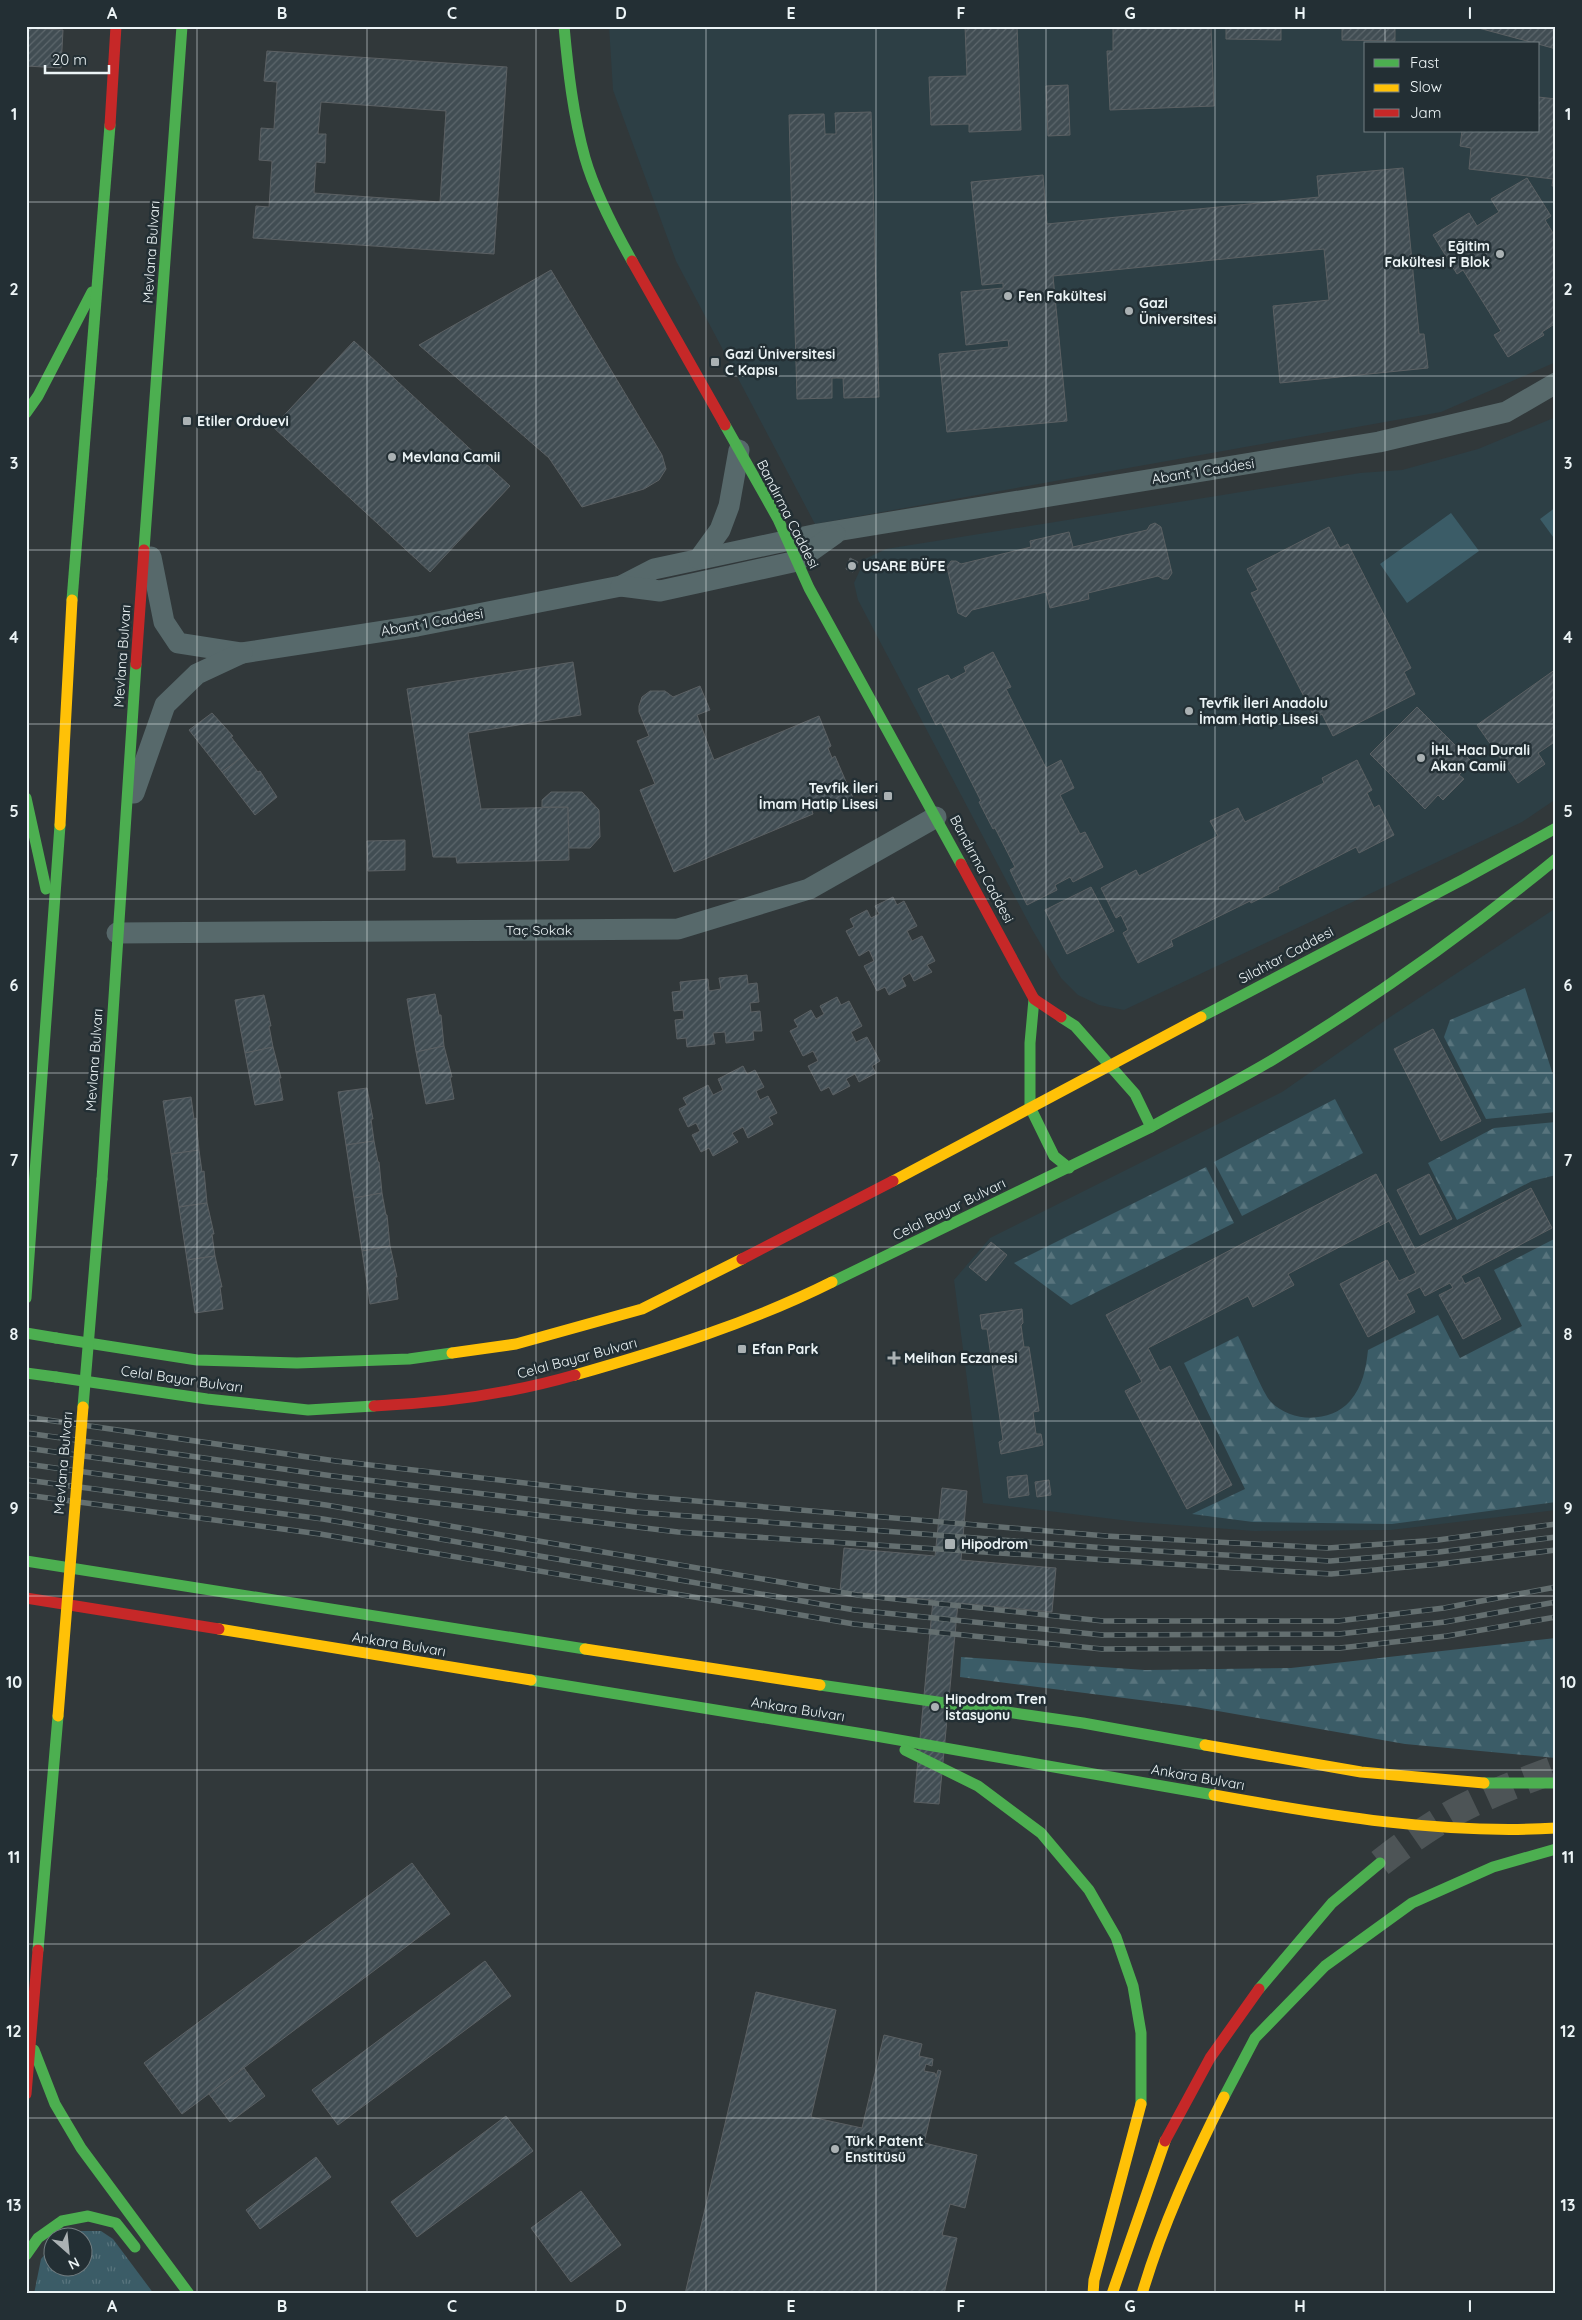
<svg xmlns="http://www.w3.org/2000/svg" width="1582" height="2320" viewBox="0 0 1582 2320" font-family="Quicksand,sans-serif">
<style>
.built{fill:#2d3f45;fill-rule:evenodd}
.grass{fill:url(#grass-tufts)}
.forest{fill:url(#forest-firs)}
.park{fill:#3b5c67}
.building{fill:url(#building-hatch);stroke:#5b6063;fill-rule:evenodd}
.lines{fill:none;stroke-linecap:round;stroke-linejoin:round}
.primary-tunnel{stroke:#4d5456;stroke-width:28;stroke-dasharray:28 14;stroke-linecap:butt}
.street{stroke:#57696b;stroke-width:21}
.fast{stroke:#4caf50;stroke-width:11}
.slow{stroke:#ffc107;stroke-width:11}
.jam{stroke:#c62828;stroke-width:11}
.rail-casing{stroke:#646f70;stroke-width:5.5}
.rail{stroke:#232f34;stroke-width:4;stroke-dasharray:11;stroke-linecap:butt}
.fast-bridge{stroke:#4caf50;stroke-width:11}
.slow-bridge{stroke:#ffc107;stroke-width:11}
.grid{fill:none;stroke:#ecf4f6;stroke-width:1;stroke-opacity:0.55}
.poi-dot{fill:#abb2b4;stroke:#232f34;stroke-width:2}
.labels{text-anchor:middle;stroke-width:5;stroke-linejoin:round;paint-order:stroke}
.poi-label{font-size:14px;font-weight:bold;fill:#ecf4f6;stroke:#232f34;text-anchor:start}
.street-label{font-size:14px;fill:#ecf4f6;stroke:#232f34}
.neatline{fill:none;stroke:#ecf4f6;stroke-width:2}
.grid-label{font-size:16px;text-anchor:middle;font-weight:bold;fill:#ecf4f6}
</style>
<defs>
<pattern id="grass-tufts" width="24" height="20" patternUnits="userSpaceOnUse" patternTransform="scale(1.25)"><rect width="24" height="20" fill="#3b5c67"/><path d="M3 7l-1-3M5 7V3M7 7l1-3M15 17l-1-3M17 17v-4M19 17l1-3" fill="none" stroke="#58747d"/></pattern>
<pattern id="forest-firs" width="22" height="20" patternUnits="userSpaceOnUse" patternTransform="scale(1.25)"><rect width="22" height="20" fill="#3b5c67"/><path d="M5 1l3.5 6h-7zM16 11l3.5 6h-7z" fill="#58747d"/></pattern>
<pattern id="building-hatch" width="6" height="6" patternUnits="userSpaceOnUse" patternTransform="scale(1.25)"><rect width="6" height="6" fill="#414d53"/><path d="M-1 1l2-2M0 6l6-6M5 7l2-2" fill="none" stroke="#5d676c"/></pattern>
</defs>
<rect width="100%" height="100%" fill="#31383a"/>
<g class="built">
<path d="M609,26H1556V362L1441,412L815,524L676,261L613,90ZM1366,44H1538V131H1366Z"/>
<polygon points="1556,417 1556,799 1522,822 1124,1010 1099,1005 1078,995 1061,978 1033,931 858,600 854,583 865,559 886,549 1360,473 1402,470 1478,449"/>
<polygon points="1556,908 1556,1510 1391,1530 1254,1531 1137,1522 983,1503 954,1280 990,1238 1282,1092 1390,1017"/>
</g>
<polygon class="grass" points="80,2231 101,2231 113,2239 154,2294 34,2294 41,2259 52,2246 52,2268 82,2268 82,2238 63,2237"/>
<g class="forest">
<polygon points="1525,988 1556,1084 1556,1112 1486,1119 1444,1037 1450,1020"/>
<polygon points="1335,1099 1363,1153 1242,1216 1214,1162"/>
<polygon points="1556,1122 1556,1175 1532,1181 1457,1220 1428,1163 1494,1128"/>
<polygon points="1206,1167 1234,1223 1071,1305 1014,1263"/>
<path d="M1556,1238V1502L1392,1524L1253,1522L1192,1514L1245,1489L1184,1363L1238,1336C1245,1349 1263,1394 1271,1402C1292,1423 1331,1423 1350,1401C1363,1386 1366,1368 1368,1350L1438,1315L1460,1358L1522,1326L1494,1270Z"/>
<polygon points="1556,1638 1556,1758 1405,1744 1195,1707 960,1677 961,1657 1145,1670 1291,1668"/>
</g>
<g class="park">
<polygon points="1556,507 1556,541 1540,519"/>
<polygon points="1451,513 1479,551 1407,603 1380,564"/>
</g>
<g class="building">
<polygon points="965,26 1017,26 1021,130 969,132 969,124 931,125 929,77 967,76"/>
<polygon points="1113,26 1211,26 1214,106 1110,110 1107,51 1113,51"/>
<polygon points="1226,26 1281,26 1281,40 1226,39"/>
<polygon points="1342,26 1395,26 1395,41 1342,40"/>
<polygon points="1471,26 1556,26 1556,49 1538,44"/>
<polygon points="26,28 63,30 61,68 26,66"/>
<path d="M267,51L507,67L494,254L253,238L256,206L269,207L272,161L259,160L261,128L274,129L277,82L264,81ZM321,102L446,111L440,202L314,193L316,162L325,163L326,134H318Z"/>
<polygon points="1068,85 1070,135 1048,136 1046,86"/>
<polygon points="1538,97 1556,99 1556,186 1552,186 1553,179 1469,169 1471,148 1460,146 1462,131 1538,131"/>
<polygon points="871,112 879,397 844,398 843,378 832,378 832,398 797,399 789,115 824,114 825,134 836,134 835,113"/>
<polygon points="1403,168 1419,334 1424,334 1428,368 1280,383 1273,306 1329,300 1324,249 1053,276 1067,421 947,432 939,354 1009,347 1008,340 966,345 961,292 1003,288 1003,283 982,285 971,182 1043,175 1047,224 1319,197 1317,176"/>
<polygon points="1527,178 1551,216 1545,220 1556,238 1556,323 1542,332 1544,335 1508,357 1494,335 1501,331 1463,270 1457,274 1433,235 1469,213 1477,226 1499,212 1491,199"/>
<polygon points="551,270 662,455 666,469 659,480 644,489 582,507 549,458 419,345"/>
<polygon points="354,341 510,486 430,572 273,427"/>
<polygon points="1155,523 1161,527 1172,573 1168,579 1163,579 1158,576 1088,593 1089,599 1050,608 1046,592 972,610 966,617 958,613 947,567 951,561 956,561 961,564 1031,547 1030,541 1069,532 1073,547 1147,530 1150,525"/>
<polygon points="1329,527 1340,548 1348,544 1411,668 1404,672 1415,694 1333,736 1322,714 1315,718 1251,593 1258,590 1247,569"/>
<polygon points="850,558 858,562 853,572 846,569"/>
<polygon points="993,652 1011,687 1006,689 1046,768 1061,760 1074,788 1060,795 1080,834 1085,832 1103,867 1073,882 1070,877 1055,885 1057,890 1027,905 1010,870 1015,867 995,828 993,829 979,802 981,801 941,722 936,725 918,689 948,675 951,680 966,672 964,667"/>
<polygon points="573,662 581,715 468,733 481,809 568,807 569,860 457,863 456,857 433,857 407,689"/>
<polygon points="1556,669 1556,741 1538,753 1545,764 1518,783 1477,725"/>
<polygon points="700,686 710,710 697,715 714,760 819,716 831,746 828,748 832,758 835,756 853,798 822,810 821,807 812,811 813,814 674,872 640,790 655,784 637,741 649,736 639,712 639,706 642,697 650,691 665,691 673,697"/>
<polygon points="1417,707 1472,762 1459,775 1464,779 1443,800 1438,795 1425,809 1370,754"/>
<polygon points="212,713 233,736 231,737 245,755 222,772 189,730"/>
<polygon points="245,755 258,772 260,771 277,797 255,815 222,772"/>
<polygon points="1357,760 1372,790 1367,793 1374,808 1379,805 1394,835 1359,853 1356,847 1278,887 1279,889 1251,903 1250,901 1171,940 1173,946 1138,963 1123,933 1128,930 1121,915 1116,918 1101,888 1136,870 1139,876 1218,836 1210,821 1238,808 1245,822 1324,783 1322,778"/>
<polygon points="551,792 582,792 599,810 600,837 590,848 569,848 568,807 542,807 542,800"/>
<polygon points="405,840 405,870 368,871 367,841"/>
<polygon points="1091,887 1114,931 1067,954 1045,910"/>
<polygon points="893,897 897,905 904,901 917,926 907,931 912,941 922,936 935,961 927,965 932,972 914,981 910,973 902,978 906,986 889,995 885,987 877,991 864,966 874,961 869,950 859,956 846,931 854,927 850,919 867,910 871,918 879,914 875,906"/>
<polygon points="747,975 748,984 757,983 759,1002 750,1003 751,1012 760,1011 762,1031 753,1031 754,1040 726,1043 725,1032 713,1033 715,1044 687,1047 686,1038 677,1039 675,1020 684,1019 683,1010 674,1011 672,992 681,991 680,982 708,979 709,991 721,989 719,978"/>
<polygon points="435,994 439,1015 441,1015 444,1046 416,1052 407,999"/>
<polygon points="264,995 271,1026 269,1026 273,1047 245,1053 235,1000"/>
<polygon points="837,997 841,1005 849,1001 862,1026 851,1032 856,1042 867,1037 880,1061 872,1066 876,1073 859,1082 855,1074 846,1079 850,1086 833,1095 829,1087 821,1091 808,1066 818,1061 813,1051 803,1056 790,1031 798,1027 794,1020 811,1010 816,1019 824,1014 820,1006"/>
<polygon points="1433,1029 1481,1121 1441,1141 1394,1049"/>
<polygon points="444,1046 452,1077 450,1077 454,1099 426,1104 416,1052"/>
<polygon points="273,1047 281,1078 279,1078 283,1100 255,1105 245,1053"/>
<polygon points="743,1066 747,1074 755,1070 764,1087 756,1091 760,1100 768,1096 777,1113 769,1117 773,1124 748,1138 743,1127 732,1133 738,1142 713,1156 709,1148 701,1152 692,1135 700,1131 696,1123 688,1127 679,1109 687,1105 683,1098 708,1085 713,1095 723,1090 718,1079"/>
<polygon points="367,1088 373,1119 371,1119 374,1141 346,1145 338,1092"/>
<polygon points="191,1097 194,1119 196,1118 199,1150 171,1154 163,1101"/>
<polygon points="374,1141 378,1162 379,1162 382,1193 354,1198 346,1145"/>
<polygon points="199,1150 202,1172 204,1171 207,1203 179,1207 171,1154"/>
<polygon points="1376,1174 1415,1249 1531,1188 1552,1228 1461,1276 1465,1284 1479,1277 1501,1319 1463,1339 1439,1295 1453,1288 1450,1283 1425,1296 1420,1287 1406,1294 1415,1312 1368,1337 1340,1284 1387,1260 1399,1281 1416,1273 1389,1221 1288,1274 1294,1285 1253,1307 1248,1296 1148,1348 1160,1371 1170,1366 1232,1485 1187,1509 1125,1391 1142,1382 1106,1315"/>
<polygon points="1429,1174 1452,1219 1420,1235 1397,1190"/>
<polygon points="382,1193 386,1215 387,1215 390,1246 362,1251 354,1198"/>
<polygon points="207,1203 214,1234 212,1234 215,1256 187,1260 179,1207"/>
<polygon points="991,1242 1007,1255 986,1281 969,1267"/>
<polygon points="390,1246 397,1277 395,1277 398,1299 370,1304 362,1251"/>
<polygon points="215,1256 222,1287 220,1287 223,1309 195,1313 187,1260"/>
<polygon points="1022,1309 1023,1323 1021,1325 1024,1347 1029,1347 1039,1411 1033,1412 1036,1434 1041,1434 1043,1445 1001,1454 999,1442 1003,1440 987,1329 982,1329 980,1315"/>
<polygon points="1027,1475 1029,1495 1009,1498 1007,1477"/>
<polygon points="1049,1480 1051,1495 1037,1497 1035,1482"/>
<polygon points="942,1488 967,1491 961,1560 1056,1568 1052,1612 958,1603 939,1804 914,1802 933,1600 840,1591 844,1548 935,1556"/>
<polygon points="412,1863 450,1914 182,2114 144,2063"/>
<polygon points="485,1961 511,1996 338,2125 312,2090"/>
<polygon points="756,1992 836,2010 811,2117 862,2128 884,2035 922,2044 919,2056 933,2059 932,2066 926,2064 924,2071 935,2073 936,2077 938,2070 941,2071 924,2143 977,2155 965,2208 950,2204 942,2235 957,2238 944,2294 685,2294"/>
<polygon points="244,2068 265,2096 230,2122 209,2094"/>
<polygon points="506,2116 533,2151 417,2237 391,2202"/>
<polygon points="316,2157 331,2177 260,2229 246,2210"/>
<polygon points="581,2191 621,2245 571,2282 531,2228"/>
</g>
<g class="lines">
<path class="primary-tunnel" d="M1380,1863C1403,1845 1427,1828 1453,1813C1486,1795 1521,1782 1556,1769"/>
<g class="street">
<polyline points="151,557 164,622 178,643 242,653 417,626 621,586 654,569 818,534 1379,442 1506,412 1556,383"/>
<polyline points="699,559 720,530 729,506 739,450"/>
<polyline points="621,586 660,591 797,561 835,534"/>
<polyline points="134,793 165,705 197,674 242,653"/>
<polyline points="117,933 678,929 809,889 936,817"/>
</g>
<g class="fast">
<path d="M564,26C568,70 573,115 585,158C595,193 614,229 632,261"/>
<polyline points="26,413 38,396 92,292"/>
<polyline points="725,425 778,519 809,588 961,864"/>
<polyline points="144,550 182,26"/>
<polyline points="72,600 110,125"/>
<polyline points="26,798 46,889"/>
<polyline points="1034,999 1030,1043 1030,1107 1054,1156 1069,1168"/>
<polyline points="1201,1017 1464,879 1556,828"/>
<path d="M1151,1127C1192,1104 1234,1083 1274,1059C1373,999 1467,932 1556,859"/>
<polyline points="102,1179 136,664"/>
<polyline points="832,1282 1151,1127 1135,1094 1075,1026 1061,1017"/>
<polyline points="26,1298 60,825"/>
<polyline points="26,1333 56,1338"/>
<polyline points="56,1338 197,1360 297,1363 409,1359 452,1353"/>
<polyline points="26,1373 56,1377"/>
<polyline points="56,1377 207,1399 308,1410 374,1406"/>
<polyline points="26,1561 585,1649"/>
<polyline points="531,1680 876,1736 1214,1795"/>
<polyline points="820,1685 1083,1723 1205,1745"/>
<polyline points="905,1750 978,1786 1041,1833 1089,1890 1116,1937 1133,1986 1141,2033 1141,2104"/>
<polyline points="1484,1783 1556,1783"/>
<polyline points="38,1950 58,1716"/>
<polyline points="1259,1989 1332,1903 1380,1863"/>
<polyline points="34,2050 55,2104 81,2148 189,2294"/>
<polyline points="1224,2097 1255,2038 1325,1966 1412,1903 1493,1867 1556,1849"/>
<polyline points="26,2255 38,2238 62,2221 88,2216 116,2223 135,2247"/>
</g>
<g class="slow">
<polyline points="60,825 72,600"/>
<polyline points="893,1181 1201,1017"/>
<polyline points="452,1353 516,1344 642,1309 742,1259"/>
<path d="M575,1375C663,1350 750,1323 832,1282"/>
<polyline points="219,1629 531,1680"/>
<polyline points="585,1649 820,1685"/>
<polyline points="1205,1745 1361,1772 1484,1783"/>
<path d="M1214,1795C1326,1815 1442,1835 1556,1828"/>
<polyline points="1093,2294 1094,2280 1141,2104"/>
<polyline points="1112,2294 1165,2141"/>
<path d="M1142,2294C1162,2226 1192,2161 1224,2097"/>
</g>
<g class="jam">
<polyline points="110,125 116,26"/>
<polyline points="632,261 725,425"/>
<polyline points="136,664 144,550"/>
<polyline points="961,864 1034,999 1061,1017"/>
<polyline points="742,1259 893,1181"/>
<path d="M374,1406C442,1403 509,1394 575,1375"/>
<polyline points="26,1598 219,1629"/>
<polyline points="26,2094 38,1950"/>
<polyline points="1165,2141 1210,2058 1259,1989"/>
</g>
<defs>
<g id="rail">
<polyline points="26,1417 336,1461 637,1496 1106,1536 1328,1548 1438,1540 1556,1524"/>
<polyline points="26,1433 333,1476 635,1512 1106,1548 1330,1561 1439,1552 1556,1537"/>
<polyline points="26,1448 329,1490 678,1532 1106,1560 1331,1574 1440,1564 1556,1550"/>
<polyline points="26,1464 326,1505 857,1595 1103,1621 1338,1621 1444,1608 1556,1587"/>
<polyline points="26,1480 323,1519 855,1610 1102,1635 1339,1634 1445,1622 1556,1602"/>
<polyline points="26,1495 320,1534 854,1624 1102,1649 1340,1648 1447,1636 1556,1617"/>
</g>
</defs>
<use href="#rail" class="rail-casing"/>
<use href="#rail" class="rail"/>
<polyline class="fast-bridge" points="83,1407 102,1179"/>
<polyline class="slow-bridge" points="58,1716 83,1407"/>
</g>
<path class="grid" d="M197,26V2294M367,26V2294M536,26V2294M706,26V2294M876,26V2294M1046,26V2294M1215,26V2294M1385,26V44M1385,131V2294M26,202H1556M26,376H1556M26,550H1556M26,724H1556M26,899H1556M26,1073H1556M26,1247H1556M26,1421H1556M26,1596H1556M26,1770H1556M26,1944H1556M26,2118H1556"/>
<g class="poi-dot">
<circle cx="1500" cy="254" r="5"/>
<circle cx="1008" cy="296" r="5"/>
<circle cx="1129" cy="311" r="5"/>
<rect x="710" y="357" width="10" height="10" rx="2.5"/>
<rect x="182" y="416" width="10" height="10" rx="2.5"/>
<circle cx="392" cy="457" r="5"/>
<circle cx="852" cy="566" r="5"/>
<circle cx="1189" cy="711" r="5"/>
<circle cx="1421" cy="758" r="5"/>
<rect x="883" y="791" width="10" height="10" rx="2.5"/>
<rect x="737" y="1344" width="10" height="10" rx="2.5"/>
<path d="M891.5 1350.5h5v5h5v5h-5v5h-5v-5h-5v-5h5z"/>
<rect x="944" y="1538" width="12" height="12" rx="2.5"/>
<circle cx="935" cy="1707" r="5"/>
<circle cx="835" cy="2149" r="5"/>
</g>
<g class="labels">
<g class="poi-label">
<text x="1490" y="251" text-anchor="end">Eğitim<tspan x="1490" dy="16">Fakültesi F Blok</tspan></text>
<text x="1018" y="301">Fen Fakültesi</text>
<text x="1139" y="308">Gazi<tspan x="1139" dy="16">Üniversitesi</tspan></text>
<text x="725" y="359">Gazi Üniversitesi<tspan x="725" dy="16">C Kapısı</tspan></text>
<text x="197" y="426">Etiler Orduevi</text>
<text x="402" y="462">Mevlana Camii</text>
<text x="862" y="571">USARE BÜFE</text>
<text x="1199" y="708">Tevfik İleri Anadolu<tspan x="1199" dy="16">İmam Hatip Lisesi</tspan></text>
<text x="1431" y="755">İHL Hacı Durali<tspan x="1431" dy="16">Akan Camii</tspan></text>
<text x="878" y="793" text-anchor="end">Tevfik İleri<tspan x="878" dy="16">İmam Hatip Lisesi</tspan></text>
<text x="752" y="1354">Efan Park</text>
<text x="904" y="1363">Melihan Eczanesi</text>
<text x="961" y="1549">Hipodrom</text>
<text x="945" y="1704">Hipodrom Tren<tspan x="945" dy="16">İstasyonu</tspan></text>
<text x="845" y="2146">Türk Patent<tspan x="845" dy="16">Enstitüsü</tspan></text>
</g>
<g class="street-label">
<text transform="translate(151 252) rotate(-86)" y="5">Mevlana Bulvarı</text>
<text transform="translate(1203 471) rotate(-9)" y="5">Abant 1 Caddesi</text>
<text transform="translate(788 514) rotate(63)" y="5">Bandırma Caddesi</text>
<text transform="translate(432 622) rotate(-10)" y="5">Abant 1 Caddesi</text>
<text transform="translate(122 656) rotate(-86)" y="5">Mevlana Bulvarı</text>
<text transform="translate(982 869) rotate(62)" y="5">Bandırma Caddesi</text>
<text x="539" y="935">Taç Sokak</text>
<text transform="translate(1286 955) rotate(-28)" y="5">Silahtar Caddesi</text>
<text transform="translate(94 1060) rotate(-86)" y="5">Mevlana Bulvarı</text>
<text transform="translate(949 1209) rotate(-26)" y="5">Celal Bayar Bulvarı</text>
<text transform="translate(577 1358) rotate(-15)" y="5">Celal Bayar Bulvarı</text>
<text transform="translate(182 1379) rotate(8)" y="5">Celal Bayar Bulvarı</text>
<text transform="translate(63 1463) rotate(-85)" y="5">Mevlana Bulvarı</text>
<text transform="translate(399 1644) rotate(9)" y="5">Ankara Bulvarı</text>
<text transform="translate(798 1709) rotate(9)" y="5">Ankara Bulvarı</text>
<text transform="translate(1198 1777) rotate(10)" y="5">Ankara Bulvarı</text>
</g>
</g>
<rect width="1582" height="2320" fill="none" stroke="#232f34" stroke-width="55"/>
<rect x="1364" y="42" width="175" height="90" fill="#232f34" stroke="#737e82"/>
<rect x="1374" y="59" width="25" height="8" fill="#4caf50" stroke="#737e82"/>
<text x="1410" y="68" font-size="15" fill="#ecf4f6">Fast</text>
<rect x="1374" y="84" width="25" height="8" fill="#ffc107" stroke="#737e82"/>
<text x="1410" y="92" font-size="15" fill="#ecf4f6">Slow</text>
<rect x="1374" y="109" width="25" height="8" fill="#c62828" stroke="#737e82"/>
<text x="1410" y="118" font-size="15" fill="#ecf4f6">Jam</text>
<g transform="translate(68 2252) rotate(153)"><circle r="24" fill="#232f34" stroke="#737e82"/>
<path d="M0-4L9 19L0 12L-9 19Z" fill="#abb2b4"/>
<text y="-8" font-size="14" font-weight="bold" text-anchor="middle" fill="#ecf4f6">N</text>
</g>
<path d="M45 65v8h64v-8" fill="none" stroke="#ecf4f6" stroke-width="2.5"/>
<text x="52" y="65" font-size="15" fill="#ecf4f6" stroke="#232f34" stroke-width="4" paint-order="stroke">20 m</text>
<rect x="28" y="28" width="1526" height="2264" class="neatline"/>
<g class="grid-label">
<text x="112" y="19">A</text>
<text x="282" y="19">B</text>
<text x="452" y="19">C</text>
<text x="621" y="19">D</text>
<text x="791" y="19">E</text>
<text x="961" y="19">F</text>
<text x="1130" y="19">G</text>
<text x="1300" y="19">H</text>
<text x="1470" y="19">I</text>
<text x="14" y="120">1</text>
<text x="1568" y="120">1</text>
<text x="14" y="295">2</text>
<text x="1568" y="295">2</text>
<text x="14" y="469">3</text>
<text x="1568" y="469">3</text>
<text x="14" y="643">4</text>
<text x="1568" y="643">4</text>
<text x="14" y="817">5</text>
<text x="1568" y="817">5</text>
<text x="14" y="991">6</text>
<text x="1568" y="991">6</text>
<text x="14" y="1166">7</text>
<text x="1568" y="1166">7</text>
<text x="14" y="1340">8</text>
<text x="1568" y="1340">8</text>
<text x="14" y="1514">9</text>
<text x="1568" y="1514">9</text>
<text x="14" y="1688">10</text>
<text x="1568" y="1688">10</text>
<text x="14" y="1863">11</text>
<text x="1568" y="1863">11</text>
<text x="14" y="2037">12</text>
<text x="1568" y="2037">12</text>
<text x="14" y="2211">13</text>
<text x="1568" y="2211">13</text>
<text x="112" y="2312">A</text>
<text x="282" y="2312">B</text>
<text x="452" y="2312">C</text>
<text x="621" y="2312">D</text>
<text x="791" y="2312">E</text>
<text x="961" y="2312">F</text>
<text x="1130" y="2312">G</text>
<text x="1300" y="2312">H</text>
<text x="1470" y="2312">I</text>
</g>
</svg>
